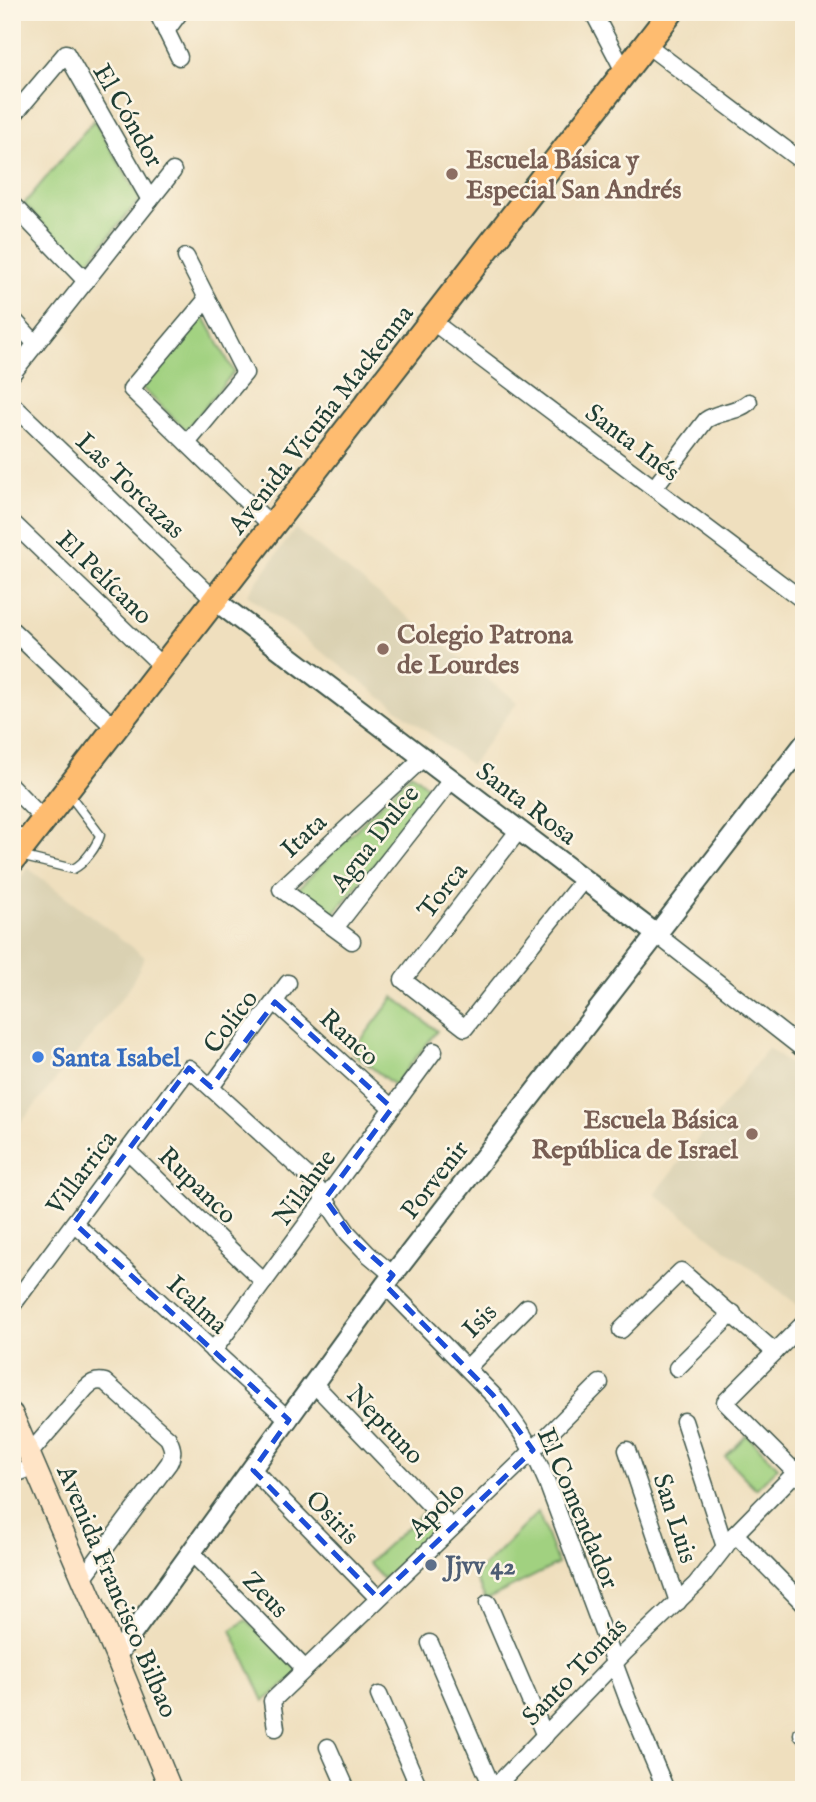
<svg xmlns="http://www.w3.org/2000/svg" width="816" height="1802" viewBox="0 0 816 1802" font-family="'IM FELL English',serif">
<style>
.built{fill:#dad1b2}
.green{fill:#a1d180;stroke:#60875a;stroke-width:2}
.lines{fill:none;stroke-linecap:round;stroke-linejoin:round}
.service-casing{stroke:#3e5549;stroke-width:11}
.minor-casing{stroke:#3e5549;stroke-width:19}
.tertiary-casing{stroke:#3e5549;stroke-width:23}
.secondary-casing{stroke:#3e5549;stroke-width:24}
.primary-casing{stroke:#3e5549;stroke-width:28}
.service{stroke:#fff;stroke-width:8}
.minor{stroke:#fff;stroke-width:16}
.tertiary{stroke:#fff;stroke-width:19}
.secondary{stroke:#ffe4c6;stroke-width:21}
.primary{stroke:#febc70;stroke-width:24}
.marked{fill:none;stroke:#1d4ed8;stroke-width:5;stroke-dasharray:14 9;stroke-linejoin:round}
.education-dot{fill:#8d6e63;stroke:#fcf5e5;stroke-width:2.5}
.shop-dot{fill:#3f7fe0;stroke:#fcf5e5;stroke-width:2.5}
.service-dot{fill:#5c6f8a;stroke:#fcf5e5;stroke-width:2.5}
.labels{text-anchor:middle;stroke-width:5;stroke-linejoin:round;paint-order:stroke}
.street-label{font-size:26px;fill:#1f3d34;stroke:#fcf5e5}
.education-label{font-size:26px;font-weight:bold;fill:#785e54;stroke:#fcf5e5;text-anchor:start}
.shop-label{font-size:26px;font-weight:bold;fill:#366cbe;stroke:#fcf5e5;text-anchor:start}
.service-label{font-size:26px;font-weight:bold;fill:#4e5e75;stroke:#fcf5e5;text-anchor:start}
</style>
<rect width="100%" height="100%" fill="#fcf5e5"/>
<filter id="ink" filterUnits="userSpaceOnUse"><feTurbulence type="fractalNoise" baseFrequency=".0143" numOctaves="2"/><feDisplacementMap in="SourceGraphic" scale="14" xChannelSelector="R" yChannelSelector="G"/><feConvolveMatrix kernelMatrix="1 2 1 2 8 2 1 2 1" color-interpolation-filters="sRGB"/></filter>
<filter id="wash" filterUnits="userSpaceOnUse"><feTurbulence type="fractalNoise" baseFrequency=".00686" numOctaves="4" result="noise"/><feDisplacementMap in="SourceGraphic" scale="28" xChannelSelector="R" yChannelSelector="G"/><feGaussianBlur stdDeviation="1.57" result="paint"/><feColorMatrix in="noise" values="0 0 0 0 0 0 0 0 0 0 0 0 0 0 0 0 0 1.4 0 .05"/><feComposite in="paint" operator="in"/></filter>
<g filter="url(#wash)">
<rect width="100%" height="100%" fill="#efdfbe"/>
<g class="built">
<polygon points="295,529 517,702 471,765 247,595"/>
<polygon points="28,868 145,957 128,990 12,1134 12,888"/>
<polygon points="768,1048 804,1075 804,1301 799,1306 655,1194"/>
</g>
<g class="green">
<polygon points="94,120 140,199 84,267 24,204"/>
<polygon points="202,313 234,372 186,430 141,387"/>
<polygon points="411,773 434,792 332,916 297,890"/>
<polygon points="394,997 437,1031 394,1085 352,1052"/>
<polygon points="747,1435 778,1467 756,1489 725,1457"/>
<polygon points="425,1511 440,1527 383,1579 368,1563"/>
<polygon points="538,1512 558,1564 486,1600 474,1576"/>
<polygon points="246,1620 300,1673 264,1701 231,1630"/>
</g>
</g>
<g filter="url(#ink)">
<g class="lines">
<defs>
<g id="service">
<polyline points="12,827 27,838"/>
<path d="M20,856L73,869C84,864 97,846 100,835L69,794"/>
</g>
<g id="minor">
<polyline points="157,12 179,57"/>
<polyline points="593,12 625,73"/>
<polyline points="166,31 180,12"/>
<polyline points="647,45 804,163"/>
<polyline points="12,117 66,53 150,200"/>
<polyline points="12,204 86,281"/>
<polyline points="186,257 245,373 187,443"/>
<polyline points="207,299 131,389 273,527"/>
<polyline points="12,318 36,344"/>
<polyline points="433,322 804,601"/>
<polyline points="12,374 173,171"/>
<polyline points="12,404 216,601"/>
<path d="M654,488L706,420C719,411 736,413 749,402"/>
<polyline points="12,522 163,667"/>
<polyline points="12,630 116,729"/>
<polyline points="12,787 45,821"/>
<polyline points="519,830 403,980 465,1028 584,879"/>
<polyline points="335,928 452,779"/>
<polyline points="656,934 804,1050"/>
<polyline points="352,941 281,889 424,757"/>
<polyline points="275,1002 392,1108"/>
<polyline points="211,1087 288,983"/>
<polyline points="128,1151 264,1282"/>
<polyline points="74,1223 289,1420"/>
<path d="M385,1285L493,1395C516,1421 533,1448 546,1480L628,1700L666,1790"/>
<polyline points="12,1306 189,1068 311,1179 348,1233 368,1254 393,1275"/>
<polyline points="804,1323 725,1402 804,1481"/>
<polyline points="621,1330 681,1271 775,1352"/>
<polyline points="213,1351 434,1051"/>
<polyline points="467,1368 527,1307"/>
<polyline points="677,1368 733,1313"/>
<polyline points="314,1384 452,1528"/>
<polyline points="684,1421 725,1547"/>
<polyline points="627,1450 678,1602"/>
<path d="M29,1454L86,1388C92,1382 97,1380 105,1382L168,1438C173,1448 174,1453 169,1463L83,1578"/>
<polyline points="253,1470 378,1598"/>
<polyline points="12,1475 34,1467"/>
<polyline points="735,1534 804,1604"/>
<polyline points="192,1553 305,1669"/>
<polyline points="488,1603 545,1736"/>
<polyline points="430,1643 493,1789"/>
<polyline points="379,1695 420,1790"/>
<polyline points="276,1728 272,1701 520,1463 600,1383"/>
<polyline points="802,1734 804,1732"/>
<polyline points="328,1747 347,1790"/>
<polyline points="492,1790 625,1652 696,1584 735,1534 804,1464"/>
</g>
<g id="tertiary">
<polyline points="216,601 656,934"/>
<polyline points="116,1656 385,1285 804,744"/>
</g>
<polyline id="secondary" points="12,1414 116,1656 171,1790"/>
<polyline id="primary" points="12,861 671,12"/>
</defs>
<use href="#service" class="service-casing"/>
<use href="#minor" class="minor-casing"/>
<use href="#tertiary" class="tertiary-casing"/>
<use href="#secondary" class="secondary-casing"/>
<use href="#primary" class="primary-casing"/>
<use href="#service" class="service"/>
<use href="#minor" class="minor"/>
<use href="#tertiary" class="tertiary"/>
<use href="#secondary" class="secondary"/>
<use href="#primary" class="primary"/>
</g>
</g>
<path class="marked" d="M275,1002L392,1108L325,1199L356,1242L393,1275L385,1285L493,1395L533,1450L378,1598L253,1470L289,1420L74,1223L189,1068L211,1087Z"/>
<g class="education-dot">
<circle cx="452" cy="174" r="7"/>
<circle cx="383" cy="649" r="7"/>
<circle cx="752" cy="1134" r="7"/>
</g>
<circle class="shop-dot" cx="38" cy="1057" r="7"/>
<circle class="service-dot" cx="431" cy="1565" r="7"/>
<g class="labels">
<g class="street-label">
<text transform="translate(129 115) rotate(60)" y="9">El Cóndor</text>
<text transform="translate(320 419) rotate(-52)" y="9">Avenida Vicuña Mackenna</text>
<text transform="translate(633 442) rotate(37)" y="9">Santa Inés</text>
<text transform="translate(131 485) rotate(44)" y="9">Las Torcazas</text>
<text transform="translate(105 577) rotate(44)" y="9">El Pelícano</text>
<text transform="translate(527 803) rotate(37)" y="9">Santa Rosa</text>
<text transform="translate(303 835) rotate(-43)" y="9">Itata</text>
<text transform="translate(374 838) rotate(-52)" y="9">Agua Dulce</text>
<text transform="translate(442 890) rotate(-52)" y="9">Torca</text>
<text transform="translate(230 1021) rotate(-53)" y="9">Colico</text>
<text transform="translate(350 1037) rotate(42)" y="9">Ranco</text>
<text transform="translate(81 1172) rotate(-53)" y="9">Villarrica</text>
<text transform="translate(434 1179) rotate(-52)" y="9">Porvenir</text>
<text transform="translate(198 1185) rotate(44)" y="9">Rupanco</text>
<text transform="translate(304 1187) rotate(-54)" y="9">Nilahue</text>
<text transform="translate(198 1304) rotate(43)" y="9">Icalma</text>
<text transform="translate(479 1320) rotate(-45)" y="9">Isis</text>
<text transform="translate(386 1424) rotate(46)" y="9">Neptuno</text>
<text transform="translate(579 1508) rotate(67)" y="9">El Comendador</text>
<text transform="translate(436 1509) rotate(-44)" y="9">Apolo</text>
<text transform="translate(333 1517) rotate(46)" y="9">Osiris</text>
<text transform="translate(676 1518) rotate(72)" y="9">San Luis</text>
<text transform="translate(118 1591) rotate(67)" y="9">Avenida Francisco Bilbao</text>
<text transform="translate(266 1594) rotate(46)" y="9">Zeus</text>
<text transform="translate(574 1671) rotate(-46)" y="9">Santo Tomás</text>
</g>
<g class="education-label">
<text x="466" y="168">Escuela Básica y<tspan x="466" dy="30">Especial San Andrés</tspan></text>
<text x="397" y="643">Colegio Patrona<tspan x="397" dy="30">de Lourdes</tspan></text>
<text x="738" y="1128" text-anchor="end">Escuela Básica<tspan x="738" dy="30">República de Israel</tspan></text>
</g>
<g class="shop-label">
<text x="52" y="1066">Santa Isabel</text>
</g>
<g class="service-label">
<text x="445" y="1574">Jjvv 42</text>
</g>
</g>
<rect width="816" height="1802" fill="none" stroke="#fcf5e5" stroke-width="42"/>
</svg>
